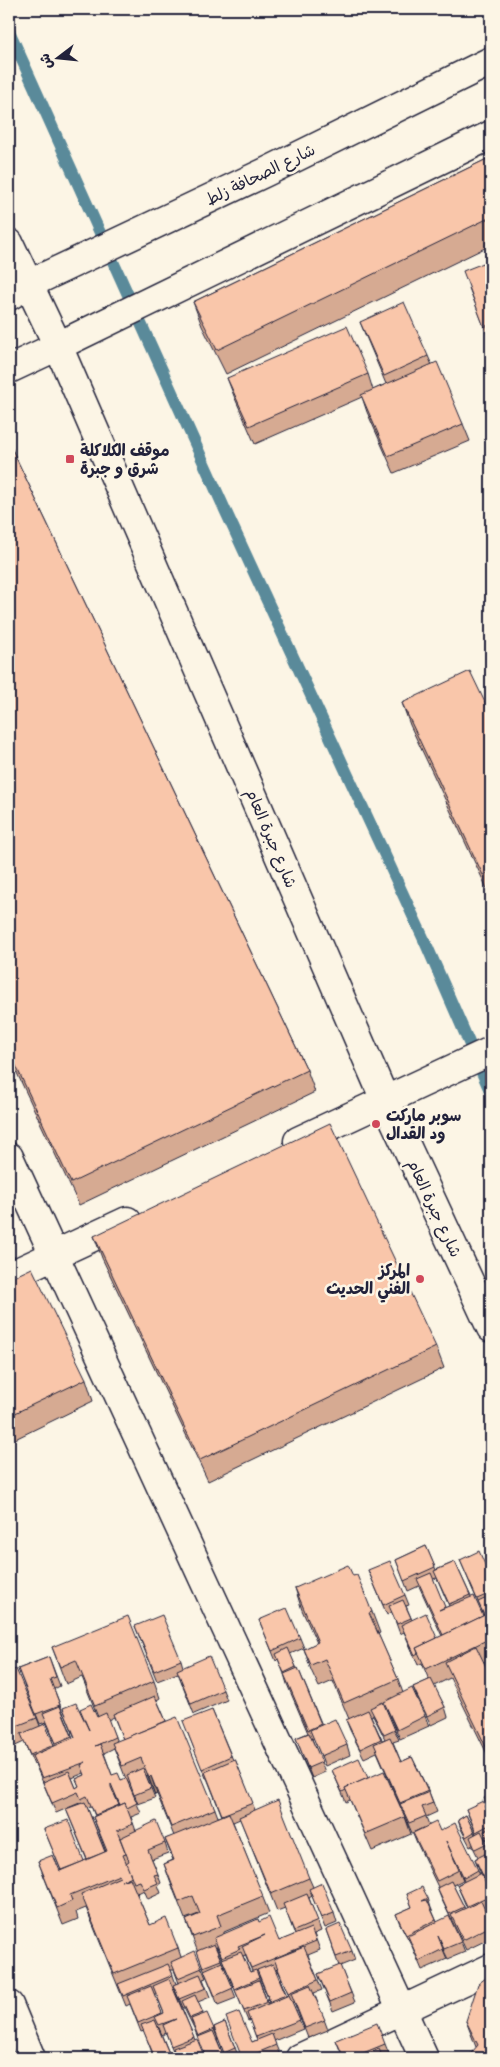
<svg xmlns="http://www.w3.org/2000/svg" width="500" height="2067" viewBox="0 0 500 2067" font-family="Mynerve,'Playpen Sans Arabic',sans-serif">
<style>
.lines{fill:none;stroke-linecap:round;stroke-linejoin:round}
.stream{stroke:#5a8a9a;stroke-width:12}
.street-casing{stroke:#22223b;stroke-width:31}
.secondary-casing{stroke:#22223b;stroke-width:31}
.highway-casing{stroke:#22223b;stroke-width:31}
.street{stroke:#fcf5e5;stroke-width:28}
.secondary{stroke:#fcf5e5;stroke-width:28}
.highway{stroke:#fcf5e5;stroke-width:28}
.wall{fill:#d6aa92;stroke:#22223b;fill-rule:evenodd}
.shaded-wall{fill:#ae8b77;stroke:#22223b}
.building{fill:#f9c6aa;stroke:#22223b}
.poi-dot{fill:#d1495b;stroke:#fcf5e5;stroke-width:2}
.labels{text-anchor:middle;stroke-width:5;stroke-linejoin:round;paint-order:stroke}
.street-label{font-size:16px;fill:#22223b;stroke:#fcf5e5}
.poi-label{font-size:16px;font-weight:bold;fill:#22223b;stroke:#fcf5e5;text-anchor:start}
</style>
<rect width="100%" height="100%" fill="#fcf5e5"/>
<filter id="ink" filterUnits="userSpaceOnUse"><feTurbulence type="fractalNoise" baseFrequency=".02" numOctaves="2"/><feDisplacementMap in="SourceGraphic" scale="10" xChannelSelector="R" yChannelSelector="G"/><feConvolveMatrix kernelMatrix="1 2 1 2 8 2 1 2 1" color-interpolation-filters="sRGB"/></filter>
<g filter="url(#ink)">
<g class="lines">
<polyline class="stream" points="9,31 226,512 426,944 491,1093"/>
<defs>
<g id="street">
<polyline points="298,1141 491,1051"/>
<polyline points="9,1157 424,2058"/>
<polyline points="9,1276 127,1221"/>
<polyline points="9,2005 31,2058"/>
<polyline points="300,2058 491,1968"/>
</g>
<g id="secondary">
<polyline points="9,296 29,284"/>
<polyline points="9,369 58,346 385,1100 491,1328"/>
</g>
<g id="highway">
<polyline points="9,243 58,346 491,135"/>
<polyline points="29,284 266,172 491,61"/>
</g>
</defs>
<use href="#street" class="street-casing"/>
<use href="#secondary" class="secondary-casing"/>
<use href="#highway" class="highway-casing"/>
<use href="#street" class="street"/>
<use href="#secondary" class="secondary"/>
<use href="#highway" class="highway"/>
</g>
<g class="wall">
<polygon points="491,157 491,245 226,374 202,326 193,302"/>
<polygon points="491,260 491,344 469,288"/>
<polygon points="360,322 428,356 432,365 463,424 470,441 394,473 367,412 362,397 255,444 234,396 227,378 368,374 373,390 386,384 367,339"/>
<polygon points="9,443 307,1070 315,1092 79,1205 9,1056"/>
<polygon points="402,703 491,715 491,897 410,725"/>
<polygon points="94,1236 436,1347 444,1368 208,1481 102,1258"/>
<polygon points="9,1279 86,1379 93,1401 9,1442"/>
<path d="M426,1546L436,1570L455,1562L471,1597L483,1616H484L460,1560L491,1578V1658L484,1662L491,1677V1762L450,1678L434,1686L445,1707L448,1717L431,1725L417,1697L413,1687L429,1680L422,1663L418,1665L404,1632L400,1634L392,1612L387,1615L368,1570L405,1595L409,1605L406,1606L412,1620L437,1638L442,1636L419,1586L408,1591L396,1560ZM437,1578L449,1606L445,1608L433,1579Z"/>
<path d="M353,1576L372,1612L380,1633L378,1634L398,1679L403,1693L425,1716L429,1726L400,1739L387,1709L386,1710L399,1740L393,1742L401,1762L412,1757L429,1792L437,1812L426,1817L429,1825L440,1831L478,1870L491,1896V1915L488,1907L485,1909L491,1924V1938L466,1950L441,1898L437,1888L438,1887L417,1843L413,1833L421,1829L412,1833L377,1752L364,1758L350,1730L346,1720L349,1719L333,1681L319,1687L311,1670L304,1649L317,1643L302,1610L295,1588ZM373,1715L385,1739L382,1740L371,1716ZM459,1870L464,1881L457,1885L467,1908L465,1909L453,1885L463,1880Z"/>
<polygon points="259,1620 300,1638 304,1648 290,1654 297,1669 298,1668 322,1725 347,1745 350,1755 325,1766 314,1738 312,1739 325,1772 312,1778 296,1738 308,1733 287,1684 284,1674 278,1659 276,1661"/>
<polygon points="135,1626 181,1660 183,1667 223,1690 227,1700 194,1714 178,1673 157,1681"/>
<path d="M52,1647L154,1681L160,1698L157,1700L166,1721L215,1809L218,1817L222,1816L207,1778H206L187,1731L212,1710L233,1760L235,1759L255,1810L309,1878L313,1887L334,1913L337,1923L325,1928L312,1896L309,1898L321,1931L314,1934L320,1950L308,1955L322,1990L314,1993L328,2030L308,2038L294,2002H292L303,2029L274,2041L280,2055L272,2058H242L252,2042L257,2040L250,2020L248,2021L217,1947H216L236,1998L218,2005L208,1980L186,1920L199,1914L185,1919L170,1881L164,1864L173,1860L165,1839L174,1836L157,1794L155,1795L147,1775L146,1776L155,1798L138,1804L130,1783H128L141,1813L131,1817L136,1831L165,1843L168,1853L152,1859L161,1883L158,1885L161,1893L148,1899L144,1890L138,1893L137,1892L138,1893L137,1894L150,1925L178,1948L181,1957L202,1968L206,1978L203,1979L210,1997L198,2002L203,2014L214,2029L218,2039H217L224,2058H206L194,2028L184,2008H183L174,1986H173L195,2040L205,2058H177L176,2056H175L166,2033L162,2035L158,2026L171,2058H154L144,2031L141,2032L130,2004L126,2006L86,1908L76,1912L78,1919L63,1925L38,1861L60,1871L61,1870L44,1829L84,1861L87,1860L66,1809L82,1803V1802L56,1813L35,1764L34,1765L24,1742L9,1749V1672L37,1718L40,1726L45,1724L54,1746H56L46,1722L40,1724L18,1669L49,1657L60,1686L54,1689L73,1738H75L63,1708L85,1722L98,1717L82,1677L66,1684ZM114,1717L123,1739L117,1742L108,1720ZM114,1748L126,1779L121,1780L112,1775L104,1753ZM84,1773L85,1775L76,1779L79,1786L76,1788L72,1778ZM115,1794L120,1805H119L115,1796ZM91,1806L95,1816L93,1817L106,1852H105L87,1807ZM240,1819L277,1911L285,1908L295,1935L279,1941L259,1922L224,1934V1932L269,1913L233,1822ZM245,1955L252,1971L250,1972L243,1956ZM277,1968L289,1995L287,1996L276,1969ZM171,1970H174L179,1983L176,1984ZM258,1976H259L270,2003L268,2004ZM154,1994H156L164,2013L162,2014Z"/>
<polygon points="332,1770 368,1778 405,1817 411,1834 372,1851 350,1800 346,1802"/>
<polygon points="466,1809 491,1818 491,1849 486,1838 485,1839 490,1851 491,1852 491,1894 479,1869 475,1859 478,1857 472,1845 470,1846 461,1829 458,1820 466,1815 475,1834 476,1834"/>
<polygon points="407,1894 428,1898 431,1908 437,1922 461,1942 465,1952 448,1959 442,1947 447,1959 422,1970 411,1944 400,1924 396,1914 412,1907"/>
<polygon points="326,1930 352,1951 355,1960 340,1966 355,2002 333,2011 318,1974 339,1966"/>
<polygon points="466,2021 491,2058 476,2047"/>
<polygon points="225,2022 239,2058 226,2058 214,2027"/>
<polygon points="336,2040 385,2044 389,2054 382,2056 383,2058 343,2058"/>
</g>
<polygon class="shaded-wall" points="151,1776 157,1794 155,1795 149,1778"/>
<g class="building">
<polygon points="491,157 491,217 217,350 193,302"/>
<polygon points="491,260 491,324 484,327 463,271"/>
<polygon points="404,302 428,356 384,376 360,322"/>
<polygon points="347,326 368,374 249,426 227,378"/>
<polygon points="437,362 463,424 388,456 361,395"/>
<polygon points="9,443 307,1070 71,1183 9,1051"/>
<polygon points="470,671 491,715 491,871 483,875 402,703"/>
<polygon points="330,1123 436,1347 200,1460 94,1236"/>
<polygon points="32,1268 86,1379 9,1416 9,1279"/>
<polygon points="426,1546 435,1567 404,1581 396,1560"/>
<polygon points="479,1551 491,1578 491,1593 477,1599 460,1560"/>
<polygon points="390,1561 405,1595 383,1605 368,1570"/>
<polygon points="455,1562 470,1595 449,1604 434,1571"/>
<polygon points="348,1565 353,1576 357,1575 372,1612 369,1613 398,1679 344,1703 325,1659 311,1665 304,1649 318,1642 295,1588"/>
<polygon points="431,1573 445,1607 439,1610 474,1596 483,1616 443,1635 417,1579"/>
<polygon points="491,1596 491,1612 484,1615 478,1602"/>
<polygon points="403,1600 411,1618 397,1624 389,1606"/>
<polygon points="287,1608 300,1638 272,1651 259,1620"/>
<polygon points="491,1612 491,1638 426,1669 416,1648"/>
<polygon points="426,1613 437,1638 416,1648 418,1653 415,1655 401,1625"/>
<polygon points="162,1615 181,1660 154,1671 135,1626"/>
<polygon points="128,1616 154,1681 95,1706 76,1660 60,1667 52,1647"/>
<polygon points="476,1646 491,1677 491,1757 445,1662"/>
<polygon points="288,1648 296,1667 284,1673 276,1654"/>
<polygon points="209,1656 223,1690 191,1704 177,1670"/>
<polygon points="49,1657 56,1677 50,1679 60,1705 36,1714 18,1669"/>
<polygon points="298,1668 321,1724 308,1730 284,1674"/>
<polygon points="16,1669 37,1718 9,1729 9,1672"/>
<polygon points="431,1679 445,1707 427,1716 413,1687"/>
<polygon points="412,1688 425,1716 397,1730 384,1702"/>
<polygon points="155,1696 166,1721 123,1739 113,1714"/>
<polygon points="383,1702 395,1730 384,1735 370,1708"/>
<polygon points="76,1703 89,1730 80,1709 91,1704 97,1717 106,1713 115,1737 95,1746 100,1744 112,1775 118,1773 121,1780 126,1778 137,1803 127,1808 125,1803 120,1805 111,1784 111,1787 119,1805 95,1815 87,1796 81,1799 78,1792 52,1803 43,1782 69,1771 76,1788 79,1786 76,1779 85,1775 81,1765 86,1762 42,1778 32,1756 75,1737 63,1708"/>
<polygon points="60,1706 72,1736 56,1743 43,1713"/>
<polygon points="212,1710 231,1756 202,1769 183,1721"/>
<polygon points="368,1710 381,1739 360,1749 346,1720"/>
<polygon points="177,1717 215,1809 171,1827 151,1776 149,1778 141,1758 122,1766 112,1743"/>
<polygon points="335,1719 347,1745 321,1756 310,1730"/>
<polygon points="45,1724 54,1745 30,1755 21,1734"/>
<polygon points="309,1733 322,1762 308,1768 296,1738"/>
<polygon points="390,1737 401,1762 412,1757 428,1791 400,1803 374,1744"/>
<polygon points="359,1758 368,1778 345,1788 346,1790 342,1792 332,1770"/>
<polygon points="235,1759 253,1803 222,1815 205,1772"/>
<polygon points="143,1768 151,1788 134,1795 127,1775"/>
<polygon points="384,1771 405,1817 365,1834 345,1788"/>
<polygon points="429,1792 433,1803 422,1807 426,1816 409,1823 400,1804"/>
<polygon points="491,1794 491,1812 484,1798"/>
<polygon points="278,1800 309,1878 271,1894 239,1817"/>
<polygon points="483,1801 491,1818 491,1824 476,1832 466,1809"/>
<polygon points="85,1802 105,1852 87,1859 66,1809"/>
<polygon points="125,1803 133,1824 117,1831 126,1854 123,1855 132,1876 121,1881 130,1878 150,1925 166,1918 178,1948 114,1974 81,1894 120,1877 119,1875 70,1895 72,1901 57,1908 38,1861 53,1855 60,1871 107,1851 93,1817"/>
<polygon points="229,1813 263,1896 217,1915 221,1926 193,1937 186,1920 200,1914 193,1896 179,1902 164,1864 174,1860 165,1839"/>
<polygon points="466,1815 474,1832 466,1837 458,1820"/>
<polygon points="68,1820 84,1861 61,1870 44,1829"/>
<polygon points="156,1821 165,1843 148,1850 158,1874 154,1875 158,1883 144,1889 140,1881 134,1883 126,1863 129,1861 120,1838"/>
<polygon points="436,1822 440,1831 455,1823 478,1870 464,1878 446,1841 459,1870 437,1881 413,1833"/>
<polygon points="491,1828 491,1843 490,1844 484,1831"/>
<polygon points="481,1831 487,1843 475,1849 470,1837"/>
<polygon points="491,1851 491,1892 475,1859"/>
<polygon points="481,1873 491,1895 467,1906 457,1885"/>
<polygon points="451,1881 464,1907 449,1914 437,1888"/>
<polygon points="322,1883 334,1913 321,1918 309,1889"/>
<polygon points="422,1887 428,1898 422,1901 427,1900 436,1920 406,1935 396,1914 412,1907 407,1894"/>
<polygon points="307,1894 318,1921 294,1931 283,1904"/>
<polygon points="491,1900 491,1913 486,1902"/>
<polygon points="481,1901 491,1924 491,1926 463,1940 451,1915"/>
<polygon points="449,1916 461,1942 444,1949 438,1936 443,1949 419,1961 408,1936"/>
<polygon points="269,1917 279,1941 311,1928 316,1941 251,1968 242,1946 265,1935 238,1946 240,1949 222,1957 214,1938 258,1919 259,1922"/>
<polygon points="340,1924 352,1951 336,1957 326,1930"/>
<polygon points="214,1944 221,1960 203,1967 197,1951"/>
<polygon points="304,1947 318,1980 288,1993 274,1959"/>
<polygon points="195,1951 202,1968 178,1978 171,1962"/>
<polygon points="241,1952 250,1972 256,1970 259,1978 235,1989 222,1959"/>
<polygon points="222,1962 233,1988 215,1996 204,1970"/>
<polygon points="168,1964 173,1975 123,1996 118,1984"/>
<polygon points="273,1964 286,1995 270,2001 257,1970"/>
<polygon points="340,1965 351,1993 330,2002 318,1974"/>
<polygon points="200,1974 206,1988 179,1999 173,1985"/>
<polygon points="491,1974 491,2058 467,2058 478,2045 466,2021 478,1984"/>
<polygon points="169,1979 194,2037 171,2046 163,2025 176,2019 159,2025 155,2017 164,2013 153,1986"/>
<polygon points="259,1980 267,2002 244,2011 235,1990"/>
<polygon points="310,1985 325,2020 305,2028 291,1993"/>
<polygon points="151,1986 162,2013 138,2023 127,1996"/>
<polygon points="195,1995 203,2013 190,2018 182,2001"/>
<polygon points="289,1995 300,2020 256,2037 247,2013"/>
<polygon points="239,2012 252,2042 272,2034 276,2045 245,2058 242,2058 226,2017"/>
<polygon points="207,2013 214,2029 198,2036 191,2019"/>
<polygon points="155,2020 171,2058 155,2058 141,2025"/>
<polygon points="225,2022 235,2048 224,2053 214,2027"/>
<polygon points="377,2023 385,2044 351,2058 344,2058 336,2040"/>
<polygon points="213,2031 223,2054 212,2058 206,2058 198,2037"/>
<polygon points="197,2039 205,2058 177,2058 173,2048"/>
<polygon points="379,2049 383,2058 357,2058"/>
</g>
</g>
<g class="poi-dot">
<rect x="65" y="454" width="10" height="10" rx="2.5"/>
<circle cx="376" cy="1124" r="5"/>
<circle cx="420" cy="1279" r="5"/>
</g>
<g class="labels">
<g class="street-label">
<text transform="translate(260 174) rotate(-26)" y="6">شارع الصحافة زلط</text>
<text transform="translate(272 838) rotate(67)" y="6">شارع جبرة العام</text>
<text transform="translate(435 1208) rotate(65)" y="6">شارع جبرة العام</text>
</g>
<g class="poi-label">
<text x="80" y="456">موقف الكلاكلة<tspan x="80" dy="18">شرق و جبرة</tspan></text>
<text x="386" y="1121">سوبر ماركت<tspan x="386" dy="18">ود القدال</tspan></text>
<text x="410" y="1276" text-anchor="end">المركز<tspan x="410" dy="18">الفني الحديث</tspan></text>
</g>
</g>
<rect width="500" height="2067" fill="none" stroke="#fcf5e5" stroke-width="30"/>
<rect x="15" y="15" width="470" height="2037" fill="none" stroke="#22223b" stroke-width="2" filter="url(#ink)"/>
<g transform="translate(58 58) rotate(254)" stroke="#fcf5e5" stroke-width="4" paint-order="stroke">
<path d="M0-4L9 19L0 12L-9 19Z" fill="#22223b"/>
<text y="-8" font-size="14" font-weight="bold" text-anchor="middle" fill="#22223b">ش</text>
</g>
</svg>
